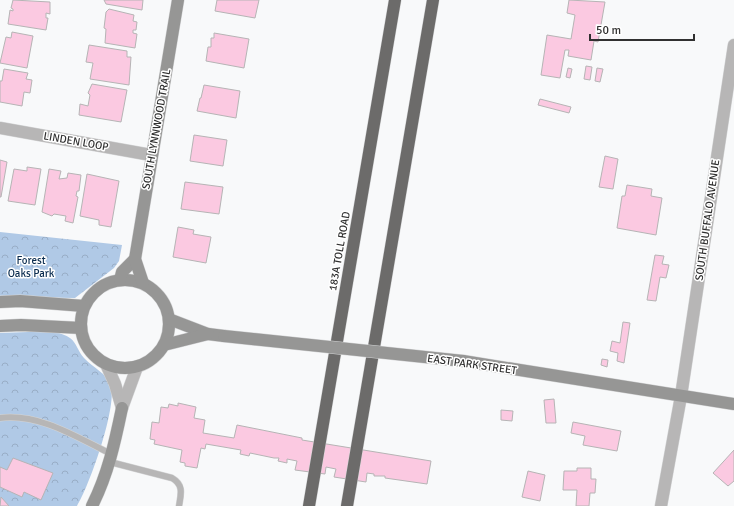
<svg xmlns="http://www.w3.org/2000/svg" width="734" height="506" viewBox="0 0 734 506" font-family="Signika,sans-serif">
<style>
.park{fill:url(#park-crowns)}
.building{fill:#fbc9e1;stroke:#b6b4b5}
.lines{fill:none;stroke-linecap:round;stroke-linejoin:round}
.lane-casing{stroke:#d4d5d6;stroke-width:7}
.street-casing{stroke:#d4d5d6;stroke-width:13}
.secondary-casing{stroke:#d4d5d6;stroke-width:13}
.highway-casing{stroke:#d4d5d6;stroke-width:13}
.lane{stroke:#b7b6b6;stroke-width:6}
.street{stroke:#b7b6b6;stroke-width:12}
.secondary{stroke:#969695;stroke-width:12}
.highway{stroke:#6c6b6a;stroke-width:12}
.secondary-bridge-casing{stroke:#d4d5d6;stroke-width:13;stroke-linecap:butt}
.secondary-bridge{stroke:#969695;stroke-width:12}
.labels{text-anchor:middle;stroke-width:3;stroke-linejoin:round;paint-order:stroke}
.street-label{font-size:11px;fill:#303030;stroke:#fff}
.park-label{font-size:11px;fill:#0a2c4f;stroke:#fff}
</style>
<defs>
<pattern id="park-crowns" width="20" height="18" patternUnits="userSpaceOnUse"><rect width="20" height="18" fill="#b0c9e6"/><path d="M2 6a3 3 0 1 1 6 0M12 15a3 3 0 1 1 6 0" fill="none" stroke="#98adc6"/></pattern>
</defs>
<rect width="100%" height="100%" fill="#f8f9fa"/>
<g class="park">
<polygon points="0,232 122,245 119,261 114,268 75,298 0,297"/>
<path d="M56,331C60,334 66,335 70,338C77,343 78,352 84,358C93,368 107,373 111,386C117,408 89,487 77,506H0V333Z"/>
</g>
<g class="building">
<polygon points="13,0 50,2 50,14 46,13 46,18 48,18 46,30 8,24 10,10 13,11 13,9 11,8"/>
<polygon points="104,0 143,0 142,10 106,4"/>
<polygon points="217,0 259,0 255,18 215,11"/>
<polygon points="569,0 605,2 598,42 594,41 591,60 568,56 569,50 565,50 560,78 541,75 547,35 571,39 575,15 567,13"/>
<polygon points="109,9 134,15 133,21 137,22 136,30 133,30 133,33 137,34 135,48 105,43 106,29 104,28 106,12"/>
<polygon points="12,32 33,36 27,68 0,63 6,37 11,38"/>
<polygon points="214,33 249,39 244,68 206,61 208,47 211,47 211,38 214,38"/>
<polygon points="89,45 127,51 127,57 131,57 129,85 90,79 93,63 86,62"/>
<polygon points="586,66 592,67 590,80 584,79"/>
<polygon points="568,68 572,69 570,78 566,77"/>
<polygon points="597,68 603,69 600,82 595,81"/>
<polygon points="4,69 28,73 26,79 32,80 30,93 24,92 22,106 0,102 0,81 2,81"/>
<polygon points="92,84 127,90 121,122 79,115 80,104 88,106 90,95 88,93"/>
<polygon points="204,85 240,91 236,118 197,111 200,98 201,98"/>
<polygon points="540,99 571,107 569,113 538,105"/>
<polygon points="194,135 227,140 223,166 190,161"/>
<polygon points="605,156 618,159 613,189 599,187"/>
<polygon points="0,160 7,162 1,197 0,197"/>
<polygon points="27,167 41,169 35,205 8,201 14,169 27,171"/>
<polygon points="49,169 61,171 59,179 67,178 68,173 81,175 79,191 77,191 76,196 78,197 73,223 65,221 66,216 54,214 52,216 42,212"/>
<polygon points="87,174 119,181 111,227 99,225 99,220 80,216"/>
<polygon points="185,182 223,187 219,214 181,209"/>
<polygon points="627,185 652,189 651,196 662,198 656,235 617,228 622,196 625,196"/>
<polygon points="178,227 194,230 193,234 211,237 206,263 173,257"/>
<polygon points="655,255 664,256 662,264 669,265 666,278 660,277 656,301 647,300"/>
<polygon points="623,322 630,323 624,363 617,361 618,353 610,351 612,341 620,343"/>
<polygon points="602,359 608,360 607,367 601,365"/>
<polygon points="554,399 556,423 546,423 544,400"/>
<polygon points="178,403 196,407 194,418 205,420 203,433 234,438 237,425 302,438 302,440 431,461 427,484 385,478 385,476 374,476 374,474 367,473 366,482 334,477 336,469 326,467 325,474 295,470 297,461 287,459 287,463 278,461 279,458 274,458 250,453 249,456 240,454 241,450 206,444 205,449 201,448 197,468 185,466 185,463 180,462 182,450 154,444 155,440 150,439 152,422 159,423 161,407 168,408 169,404 178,406"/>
<polygon points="501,410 513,411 512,421 501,420"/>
<polygon points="573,422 621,431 617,451 583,445 585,436 571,433"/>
<polygon points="734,450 734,481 728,486 713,473"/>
<polygon points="13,458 53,473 41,500 24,492 22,497 0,487 0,467 7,470"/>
<polygon points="577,468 591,468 591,479 596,479 595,493 590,493 589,506 576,506 577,490 563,490 564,471 577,471"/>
<polygon points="528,471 545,475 540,501 522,497"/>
<polygon points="1,497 9,506 0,506"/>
</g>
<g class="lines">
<defs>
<g id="lane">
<path d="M0,418C40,413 78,438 113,455"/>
<path d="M110,462L172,478C184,485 181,494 179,506"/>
</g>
<g id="street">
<polyline points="0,128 151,155"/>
<polyline points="106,364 115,384 122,408"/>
<polyline points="122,408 137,367"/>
<polyline points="661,506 681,396 734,45"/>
</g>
<g id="secondary">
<circle cx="125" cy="324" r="44"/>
<polyline points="120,280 122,272 135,259"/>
<polyline points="143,283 135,259 178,0"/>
<polyline points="0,302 20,301 84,306"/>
<polyline points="169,319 208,334 224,336"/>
<polyline points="0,326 21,325 81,328"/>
<polyline points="164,345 208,334"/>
<polyline points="463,361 734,404"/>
<path d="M92,506C108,474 115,442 122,408"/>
</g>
<g id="highway">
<polyline points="309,506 395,0"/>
<polyline points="347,506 433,0"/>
</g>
</defs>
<use href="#lane" class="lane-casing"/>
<use href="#street" class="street-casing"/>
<use href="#secondary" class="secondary-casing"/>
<use href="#highway" class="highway-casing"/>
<use href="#lane" class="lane"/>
<use href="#street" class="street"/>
<use href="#secondary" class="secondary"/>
<use href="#highway" class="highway"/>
<defs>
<polyline id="secondary-bridge" points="224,336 463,361"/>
</defs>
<use href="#secondary-bridge" class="secondary-bridge-casing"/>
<use href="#secondary-bridge" class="secondary-bridge"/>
</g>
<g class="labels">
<g class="street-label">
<text transform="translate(156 129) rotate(-80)" y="4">SOUTH LYNNWOOD TRAIL</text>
<text transform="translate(76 141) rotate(10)" y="4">LINDEN LOOP</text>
<text transform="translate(707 220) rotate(-82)" y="4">SOUTH BUFFALO AVENUE</text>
<text transform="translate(339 251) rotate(-80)" y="4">183A TOLL ROAD</text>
<text transform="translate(472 364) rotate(8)" y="4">EAST PARK STREET</text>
</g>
<g class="park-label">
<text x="31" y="264">Forest<tspan x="31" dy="13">Oaks Park</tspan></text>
</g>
</g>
<path d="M590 34v6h104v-6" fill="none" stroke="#303030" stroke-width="2"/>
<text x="596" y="34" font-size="12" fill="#303030" stroke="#ffffff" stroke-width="3" paint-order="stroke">50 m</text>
</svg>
